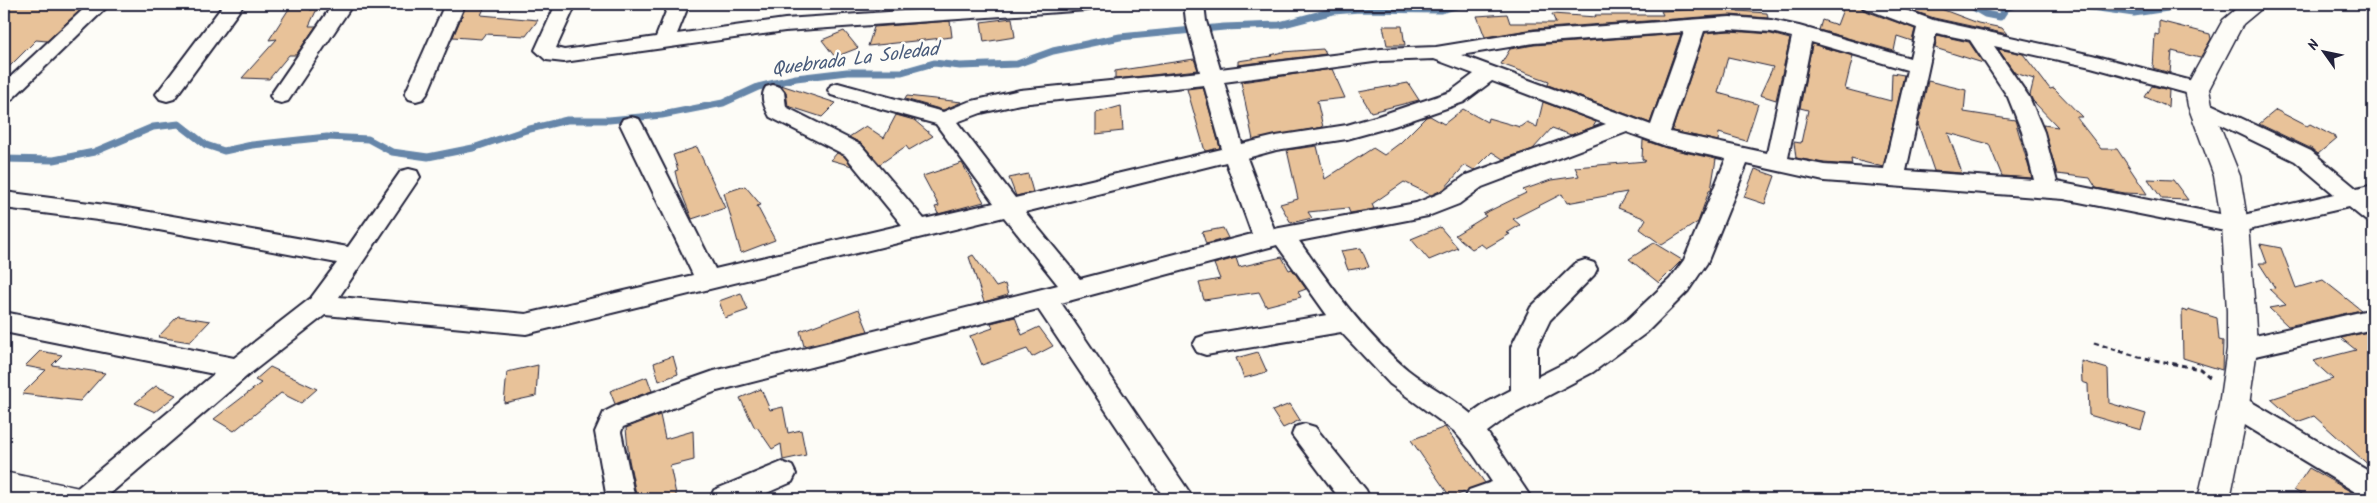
<svg xmlns="http://www.w3.org/2000/svg" width="2377" height="503" viewBox="0 0 2377 503" font-family="Kalam,sans-serif">
<style>
.lines{fill:none;stroke-linecap:round;stroke-linejoin:round}
.stream{stroke:#6686a9;stroke-width:7}
.building{fill:#e8c299;stroke:#22223b}
.minor-casing{stroke:#22223b;stroke-width:4}
.tertiary-casing{stroke:#22223b;stroke-width:3}
.path{stroke:#22223b;stroke-width:3;stroke-dasharray:5 4;stroke-linecap:butt}
.minor{fill:#fdfcf7;fill-rule:evenodd}
.tertiary{fill:#fdfcf7;fill-rule:evenodd}
.labels{text-anchor:middle;stroke-width:5;stroke-linejoin:round;paint-order:stroke}
.water-label{font-size:19px;font-style:italic;fill:#4a5c7b;stroke:#fdfcf7}
</style>
<rect width="100%" height="100%" fill="#fdfcf7"/>
<filter id="ink" filterUnits="userSpaceOnUse"><feTurbulence type="fractalNoise" baseFrequency=".02" numOctaves="2"/><feDisplacementMap in="SourceGraphic" scale="10" xChannelSelector="R" yChannelSelector="G"/><feConvolveMatrix kernelMatrix="1 2 1 2 8 2 1 2 1" color-interpolation-filters="sRGB"/></filter>
<g filter="url(#ink)">
<g class="lines">
<g class="stream">
<polyline points="1968,4 1985,14 2000,17 2006,8 2017,4"/>
<polyline points="2070,4 2134,13 2174,7 2179,4"/>
<polyline points="4,159 54,160 94,152 153,127 179,124 206,145 224,151 252,145 327,137 368,139 392,152 428,157 473,148 526,130 567,120 609,120 662,115 723,103 758,87 796,78 847,72 902,72 934,63 960,66 1017,64 1053,51 1120,37 1224,27 1280,25 1333,11 1360,9 1440,10 1463,4"/>
</g>
</g>
<g class="building">
<polygon points="10,4 87,4 47,41 36,40 4,72 4,10"/>
<polygon points="292,4 314,4 310,10 317,9 309,26 316,26 296,55 289,55 269,79 242,78 277,39 269,40"/>
<polygon points="467,4 486,4 481,15 538,20 526,36 485,34 481,39 453,37"/>
<polygon points="915,4 948,4 948,6 916,8"/>
<polygon points="1845,4 1859,4 1863,10 1915,29 1912,41 1897,36 1894,51 1819,30 1822,20 1837,25"/>
<polygon points="1894,4 1928,4 1978,23 2002,28 2007,34 1934,18"/>
<polygon points="1735,7 1738,11 1767,13 1768,18 1730,15 1534,29 1485,37 1477,16 1507,14 1510,23 1556,23 1552,14 1596,17 1595,15 1663,15 1661,11"/>
<polygon points="1012,18 1015,37 984,42 981,22"/>
<polygon points="950,21 952,37 868,46 874,27"/>
<polygon points="2159,21 2210,34 2211,39 2200,58 2172,51 2170,73 2153,68 2155,34 2159,35"/>
<polygon points="1383,26 1402,26 1405,45 1387,45"/>
<polygon points="844,31 858,48 835,57 822,40"/>
<polygon points="1730,31 1771,34 1790,39 1776,100 1760,95 1773,67 1728,57 1718,93 1758,104 1746,141 1719,133 1718,141 1672,131 1705,33"/>
<polygon points="1681,34 1650,123 1548,85 1549,81 1501,64 1510,49 1534,45"/>
<polygon points="1937,35 1969,42 1983,63 1935,48"/>
<polygon points="1812,44 1853,56 1845,89 1891,101 1892,73 1904,75 1883,167 1851,159 1852,165 1824,163 1796,158 1794,142 1801,143 1808,110 1800,108"/>
<polygon points="1323,49 1326,54 1238,65 1238,61 1272,56 1271,55 1282,52"/>
<polygon points="1998,49 2023,54 2050,89 2054,88 2082,117 2076,117 2101,149 2117,149 2147,194 2125,193 2096,188 2090,178 2057,174 2043,125 2058,127 2033,101 2030,95 2034,79 2015,73"/>
<polygon points="1194,59 1198,70 1115,79 1115,71"/>
<polygon points="1332,69 1345,98 1317,101 1323,127 1253,140 1241,82"/>
<polygon points="1928,81 1966,90 1964,112 2015,120 2032,178 2002,176 1989,144 1948,133 1962,173 1934,171 1918,124"/>
<polygon points="1408,83 1419,100 1371,112 1359,92"/>
<polygon points="781,85 836,103 822,117 788,106 786,92"/>
<polygon points="2152,86 2169,90 2168,107 2145,97"/>
<polygon points="1203,87 1220,148 1205,151 1187,89"/>
<polygon points="907,96 962,102 943,110 905,99"/>
<polygon points="1543,102 1596,122 1593,127 1571,135 1552,128 1533,149 1503,159 1492,152 1474,170 1465,165 1444,189 1431,195 1404,182 1372,204 1374,209 1350,213 1348,208 1308,212 1312,218 1291,223 1280,204 1298,199 1287,150 1317,146 1325,179 1373,148 1384,155 1400,143 1426,117 1430,116 1444,124 1463,109 1487,122 1488,118 1520,127 1527,122 1537,127"/>
<polygon points="1121,106 1123,131 1096,134 1096,113"/>
<polygon points="2276,110 2307,126 2310,124 2337,138 2318,154 2312,149 2259,124"/>
<polygon points="896,115 914,120 933,136 909,150 906,146 880,164 862,144 849,137 866,126 884,138"/>
<polygon points="1643,140 1666,148 1716,159 1711,190 1709,191 1698,222 1662,245 1640,229 1646,219 1618,208 1627,192 1567,203 1562,194 1513,219 1520,225 1507,233 1510,234 1486,248 1481,244 1472,249 1455,235 1486,216 1483,214 1526,193 1523,190 1551,180 1579,176 1575,167 1646,161 1642,159"/>
<polygon points="697,147 725,208 692,219 678,184 675,171 678,170 673,155"/>
<polygon points="837,153 844,156 852,166 831,160"/>
<polygon points="962,163 984,202 938,214 935,207 939,206 923,176"/>
<polygon points="1755,169 1775,176 1765,204 1744,197"/>
<polygon points="1028,174 1033,192 1016,196 1009,178"/>
<polygon points="2148,179 2173,180 2188,200 2162,199"/>
<polygon points="745,186 761,205 757,206 775,240 741,253 724,193"/>
<polygon points="1440,227 1458,248 1429,260 1411,239"/>
<polygon points="1223,228 1228,238 1206,244 1202,232"/>
<polygon points="1654,243 1682,260 1659,283 1629,259"/>
<polygon points="2260,244 2281,248 2296,288 2323,280 2361,310 2288,326 2269,308 2286,305 2269,289 2275,288 2259,263 2267,263"/>
<polygon points="1361,248 1369,267 1348,270 1341,251"/>
<polygon points="973,255 996,287 1005,284 1008,295 984,302 969,257"/>
<polygon points="1282,257 1289,270 1292,269 1306,289 1298,292 1301,297 1266,306 1259,292 1204,300 1199,283 1220,279 1214,264 1236,258 1239,267"/>
<polygon points="741,293 748,310 725,318 719,301"/>
<polygon points="859,309 868,331 804,346 800,331"/>
<polygon points="2188,309 2217,318 2219,340 2223,341 2222,370 2183,358 2182,310 2188,312"/>
<polygon points="178,316 210,321 190,342 158,337"/>
<polygon points="1015,317 1022,335 1039,327 1053,346 1032,357 1027,349 982,365 970,336 993,328 991,323"/>
<polygon points="2373,331 2373,469 2314,416 2297,422 2271,399 2333,379 2313,361 2356,350 2341,338"/>
<polygon points="40,351 62,355 52,365 105,373 80,401 22,394 46,370 25,366"/>
<polygon points="1258,352 1267,372 1244,378 1236,358"/>
<polygon points="673,356 678,374 659,381 654,363"/>
<polygon points="2081,361 2108,369 2109,403 2146,414 2141,430 2089,415 2088,384 2082,382"/>
<polygon points="538,365 536,396 504,403 507,372"/>
<polygon points="270,367 317,389 301,403 281,393 234,431 214,419 261,383 255,380"/>
<polygon points="647,377 652,391 615,404 610,391"/>
<polygon points="156,386 176,395 155,412 135,403"/>
<polygon points="761,389 770,410 783,407 788,433 801,430 806,455 783,460 781,444 772,449 757,427 755,428 740,398"/>
<polygon points="1290,404 1300,420 1283,428 1272,411"/>
<polygon points="660,415 665,439 693,431 694,460 670,466 677,499 637,499 629,460 626,428"/>
<polygon points="1445,427 1485,483 1451,498 1411,440"/>
<polygon points="2309,468 2364,499 2309,499 2294,490"/>
</g>
<g class="lines">
<defs>
<g id="minor">
<polygon points="89,4 110,4 11,100 4,102 4,83"/>
<polygon points="224,4 244,4 174,99 167,101 160,99 156,94 160,89"/>
<polygon points="333,4 353,4 288,101 281,103 274,101 270,96"/>
<polygon points="445,4 465,4 427,94 423,99 416,101 409,99 405,94"/>
<polygon points="556,4 576,4 556,48 564,50 656,37 669,4 689,4 677,34 785,19 1006,4 1098,4 1095,8 1088,10 785,31 564,62 546,60 535,50"/>
<path d="M1184,4H1204L1206,21L1220,69L1381,49L1436,47L1534,31L1730,17L1771,20L1799,26L1910,58L1917,28L1864,8L1861,4H1889L1933,20L2092,55L2204,84L2207,89L2204,94L2197,96L2091,67L1994,46L2029,97L2044,132L2057,182L2235,217L2334,194L2295,161L2192,111L2189,106L2192,101L2200,99L2311,151L2357,189L2373,185V222L2365,220L2349,207L2235,233L2064,199L1824,181L1747,164L1707,263L1688,291L1646,333L1593,372L1506,418L1487,432L1532,499H1465L1469,490L1492,482L1472,452L1454,431L1390,384L1341,332L1206,355L1197,352L1193,345L1197,338L1206,335L1327,315L1277,245L1061,303L1194,499H1165L1038,309L717,391L623,427L621,432L635,499H607L595,432L604,412L620,404L714,371L1058,285L1004,217L526,334L325,315L247,376L104,499H71L75,490L214,374L4,332V312L234,358L311,298L337,263L121,223L4,208V192L121,207L348,247L401,171L409,169L417,171L420,177L339,297L526,314L693,275L620,124L623,119L631,117L639,119L642,124L715,269L902,225L845,155L770,117C765,108 759,97 766,87L773,85L780,87L784,92L786,107L861,145L924,219L994,203L936,124L831,95L828,90L831,85L838,83L943,112L968,102L1020,90L1200,72L1186,21ZM1730,29L1771,32L1792,37L1767,153L1670,132L1704,31ZM1684,32L1651,125L1461,55L1534,43ZM1936,33L1970,40L2008,97L2022,132L2034,180L1906,171ZM1811,42L1907,70L1884,169L1824,165L1788,158ZM1434,59L1474,74L1450,92L1378,116L1347,125L1276,136L1242,144L1224,82L1381,61ZM1492,81L1606,124L1466,175L1443,192L1416,203L1274,229L1247,158L1276,150L1347,139L1394,126L1464,102ZM1204,85L1222,149L1015,198L957,122L981,113L1020,104ZM1627,132L1666,146L1726,159L1684,260L1670,279L1628,319L1575,358L1537,377V347L1550,320L1594,275L1597,269L1594,263L1585,260L1576,263L1531,307L1511,347V390L1488,402L1471,414C1452,397 1428,386 1408,370C1365,335 1331,286 1299,241L1428,216L1459,204L1482,187ZM1226,162L1252,234L1080,279L1025,212Z"/>
<polygon points="2373,309 2373,329 2242,359 2233,356 2229,349 2233,342 2242,339"/>
<polygon points="2234,394 2243,397 2370,472 2373,471 2373,495 2367,497 2357,493 2225,413 2221,405 2225,397"/>
<polygon points="1305,424 1315,427 1366,490 1370,499 1340,499 1292,435 1295,427"/>
<polygon points="782,462 792,466 796,474 792,482 753,499 710,499 714,490"/>
</g>
<g id="tertiary">
<polygon points="2242,4 2267,4 2243,24 2209,89 2212,106 2240,176 2248,225 2255,311 2257,349 2249,405 2230,499 2198,499 2219,405 2227,349 2227,311 2222,225 2214,176 2188,106 2185,89 2223,20"/>
<polygon points="4,472 84,489 89,499 4,499"/>
</g>
</defs>
<use href="#minor" class="minor-casing"/>
<use href="#tertiary" class="tertiary-casing"/>
<polyline class="path" points="2094,343 2139,357 2200,369 2211,378"/>
<use href="#minor" class="minor"/>
<use href="#tertiary" class="tertiary"/>
</g>
</g>
<g class="labels">
<g class="water-label">
<text transform="translate(855 58) rotate(-7)" y="7">Quebrada La Soledad</text>
</g>
</g>
<rect width="2377" height="503" fill="none" stroke="#fdfcf7" stroke-width="20"/>
<rect x="10" y="10" width="2357" height="483" fill="none" stroke="#22223b" stroke-width="2" filter="url(#ink)"/>
<g transform="translate(2324 52) rotate(303)" stroke="#fdfcf7" stroke-width="4" paint-order="stroke">
<path d="M0-4L9 19L0 12L-9 19Z" fill="#22223b"/>
<text y="-8" font-size="14" font-weight="bold" text-anchor="middle" fill="#22223b">N</text>
</g>
</svg>
